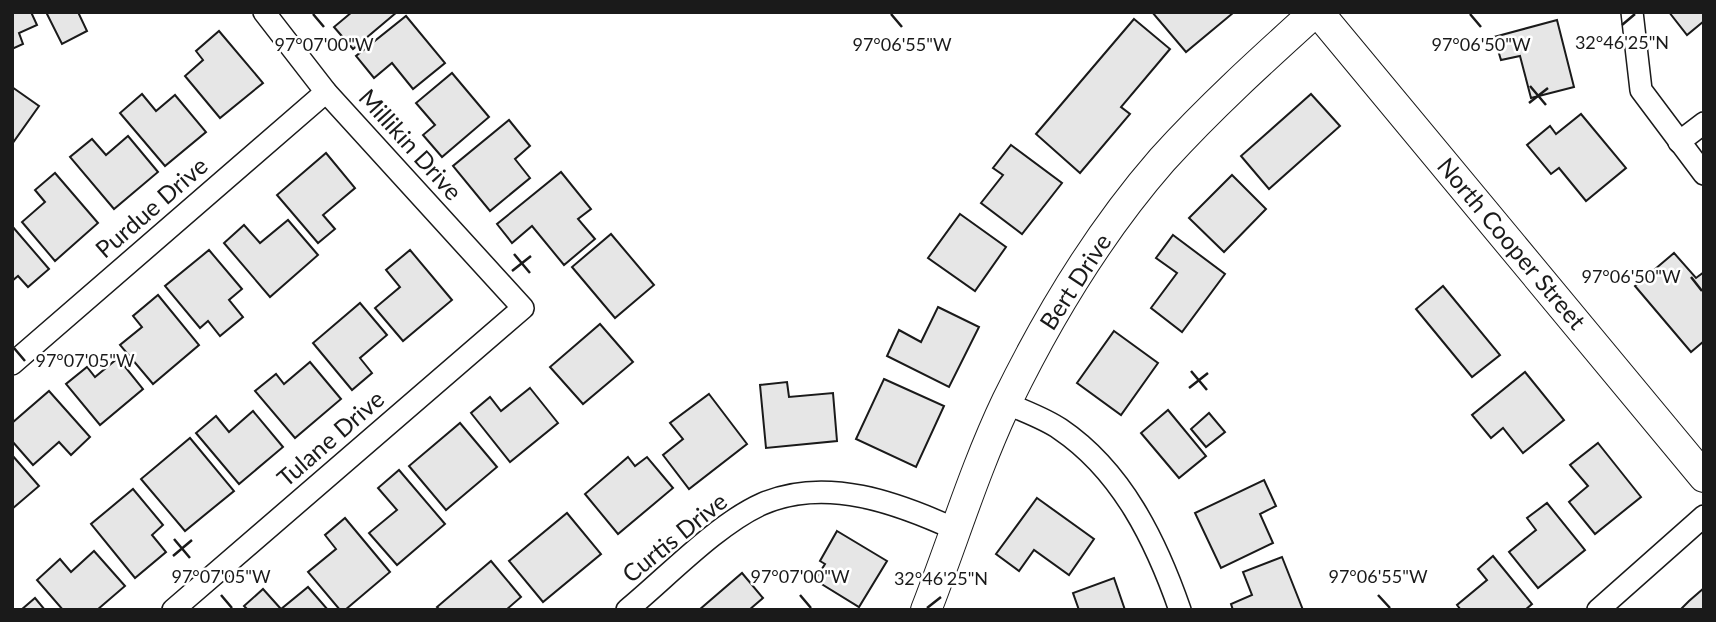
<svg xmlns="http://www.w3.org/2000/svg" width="1716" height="622" viewBox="0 0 1716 622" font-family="Lato,sans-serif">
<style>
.building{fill:#e6e6e6;stroke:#1a1a1a;stroke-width:2}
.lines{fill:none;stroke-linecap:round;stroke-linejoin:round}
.street-casing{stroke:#1a1a1a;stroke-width:24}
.secondary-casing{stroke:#1a1a1a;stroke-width:32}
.street{stroke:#fff;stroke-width:21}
.secondary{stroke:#fff;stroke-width:30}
.ticks{fill:none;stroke:#1a1a1a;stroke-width:2.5}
.labels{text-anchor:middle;stroke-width:5;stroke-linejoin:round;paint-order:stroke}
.street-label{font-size:24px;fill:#1a1a1a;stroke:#fff}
.ticks-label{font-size:18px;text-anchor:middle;fill:#1a1a1a;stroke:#fff;stroke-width:5;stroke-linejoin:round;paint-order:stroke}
</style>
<rect width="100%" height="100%" fill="#fff"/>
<g class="building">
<polygon points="12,12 31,12 37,25 19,33 23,44 12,49"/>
<polygon points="46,12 78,12 87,31 62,44"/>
<polygon points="397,12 353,49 334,27 352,12"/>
<polygon points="1152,12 1232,12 1233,13 1186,52"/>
<polygon points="1669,12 1704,12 1704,21 1687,35"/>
<polygon points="406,16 445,63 413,89 392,63 374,78 356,56"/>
<polygon points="1134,19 1170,49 1121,107 1130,114 1080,173 1036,134"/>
<polygon points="1557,20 1574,87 1531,98 1520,56 1501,60 1494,37"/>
<polygon points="219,31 263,83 220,118 185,76 203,60 196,51"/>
<polygon points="452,73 489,117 442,157 423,135 435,125 416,103"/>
<polygon points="12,87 39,106 12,144"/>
<polygon points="142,94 156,111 175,95 206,132 165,166 120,113"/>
<polygon points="1311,94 1340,126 1269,189 1241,156"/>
<polygon points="1581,114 1626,168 1586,201 1559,168 1551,174 1527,145 1550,126 1556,134"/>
<polygon points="509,120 530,146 515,159 530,178 490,211 453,166"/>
<polygon points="128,136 158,172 114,209 70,157 92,139 106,155"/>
<polygon points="1011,145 1062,183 1022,234 981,203 1003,175 993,168"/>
<polygon points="326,153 355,188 323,215 335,229 318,243 277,195"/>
<polygon points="561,172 591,209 578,219 595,239 564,265 532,226 512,243 497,224"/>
<polygon points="55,173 98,223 55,261 22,222 45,202 35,190"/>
<polygon points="1232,175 1266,209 1224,252 1189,218"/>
<polygon points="960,214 1006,247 975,291 928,258"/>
<polygon points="288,220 318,255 270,297 224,243 244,225 260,243"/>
<polygon points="12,226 49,269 28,287 18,276 12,281"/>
<polygon points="611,234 654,285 615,318 572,267"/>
<polygon points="1173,235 1225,274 1182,332 1151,308 1177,273 1156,258"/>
<polygon points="209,250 242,289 229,300 243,317 220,336 208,321 200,328 165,286"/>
<polygon points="410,250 452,300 403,341 375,308 400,287 386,270"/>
<polygon points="1674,253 1696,278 1704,272 1704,341 1691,352 1635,286"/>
<polygon points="1443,286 1500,355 1472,377 1416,309"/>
<polygon points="158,295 199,345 153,384 120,345 142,327 133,316"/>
<polygon points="360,303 387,335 360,358 372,373 352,390 313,343"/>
<polygon points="938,307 979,327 949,387 887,356 899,330 921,342"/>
<polygon points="600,324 633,362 583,404 550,367"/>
<polygon points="1114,331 1158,363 1121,415 1077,383"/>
<polygon points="118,358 143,389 100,425 66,384 87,367 95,377"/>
<polygon points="310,362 341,399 295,438 255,391 276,374 284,384"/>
<polygon points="1525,372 1564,420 1523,453 1503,428 1491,438 1472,415"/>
<polygon points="884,379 944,406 916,467 856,439"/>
<polygon points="787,382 789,397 833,393 837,441 766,448 760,385"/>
<polygon points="530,388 558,423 510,462 471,413 490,397 501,411"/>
<polygon points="49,391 90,437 71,455 59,442 33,465 12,441 12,423"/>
<polygon points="709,394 747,444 689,489 663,455 683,439 670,423"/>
<polygon points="1168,410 1206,456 1179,478 1141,433"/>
<polygon points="253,411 283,447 239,484 196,433 216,416 229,432"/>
<polygon points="1209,413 1225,432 1206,447 1191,429"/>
<polygon points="460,423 497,467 446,510 409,466"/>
<polygon points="190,438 234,491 185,531 141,479"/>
<polygon points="1598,443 1641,497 1595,534 1569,502 1588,486 1570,465"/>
<polygon points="12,455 39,486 12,509"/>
<polygon points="628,457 635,466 647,457 673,488 618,534 585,494"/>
<polygon points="399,470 445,524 397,565 369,533 397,510 378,488"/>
<polygon points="1264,480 1276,506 1260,514 1273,543 1221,568 1195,513"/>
<polygon points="133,489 163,525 152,535 166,552 135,578 91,524"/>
<polygon points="1037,498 1094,539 1069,575 1034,550 1019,571 996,554"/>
<polygon points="1547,503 1585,550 1538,588 1509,552 1536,530 1527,518"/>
<polygon points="567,513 601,554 543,602 509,561"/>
<polygon points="345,518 390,572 345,610 340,610 308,572 336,549 325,535"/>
<polygon points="837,531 887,561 859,607 815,580 825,564 820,561"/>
<polygon points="94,551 125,586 97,610 63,610 37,580 60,559 71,572"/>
<polygon points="1493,556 1532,604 1525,610 1461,610 1457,605 1487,580 1478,569"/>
<polygon points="1282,557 1303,610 1233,610 1231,604 1252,595 1243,572"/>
<polygon points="491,561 521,597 506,610 440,610 437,607"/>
<polygon points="742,573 763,598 749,610 699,610"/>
<polygon points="1114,578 1125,610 1079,610 1073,593"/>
<polygon points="308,587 328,610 248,610 244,606 263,589 281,609"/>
<polygon points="1704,588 1704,610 1680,610 1689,601"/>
<polygon points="35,598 45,610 21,610"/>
</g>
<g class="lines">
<defs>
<g id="street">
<polyline points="1632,12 1641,90 1704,174"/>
<polyline points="1679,142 1704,123"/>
<polyline points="12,364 326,92"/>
<path d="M1006,403C1023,411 1044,418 1060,429C1122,471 1156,541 1180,610"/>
<polyline points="173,610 523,308 326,92 264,12"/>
<path d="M627,610C666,578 717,524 762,504C826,476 898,503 957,530"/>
<polyline points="1598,610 1704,516"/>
</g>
<g id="secondary">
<polyline points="1318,12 1704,477"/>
<path d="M926,610C953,541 975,468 1007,401C1048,317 1100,231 1162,160C1210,107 1262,60 1315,12"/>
</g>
</defs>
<use href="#street" class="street-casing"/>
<use href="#secondary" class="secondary-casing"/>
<use href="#street" class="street"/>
<use href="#secondary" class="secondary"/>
</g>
<path class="ticks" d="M313,14L324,27M891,14L902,27M1470,14L1481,27M1622,25L1635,14M1530,86L1546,105M1529,103L1548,88M514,254L530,273M512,271L531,256M1691,277L1702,291M14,348L25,361M1191,371L1207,390M1189,388L1208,373M174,539L190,558M173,556L192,540M221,595L232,608M800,595L811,608M1378,595L1390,608M927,608L941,597"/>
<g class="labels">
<g class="street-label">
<text transform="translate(410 145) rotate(48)" y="8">Millikin Drive</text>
<text transform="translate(152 208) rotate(-41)" y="8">Purdue Drive</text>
<text transform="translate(1511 244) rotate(50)" y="8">North Cooper Street</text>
<text transform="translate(1076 282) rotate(-57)" y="8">Bert Drive</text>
<text transform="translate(331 439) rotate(-41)" y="8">Tulane Drive</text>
<text transform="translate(675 538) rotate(-39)" y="8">Curtis Drive</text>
</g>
</g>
<g class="ticks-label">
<text x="1622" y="49">32°46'25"N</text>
<text x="324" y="51">97°07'00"W</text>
<text x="902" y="51">97°06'55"W</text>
<text x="1481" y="51">97°06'50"W</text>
<text x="1631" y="283">97°06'50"W</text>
<text x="85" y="367">97°07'05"W</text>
<text x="221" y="583">97°07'05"W</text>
<text x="800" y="583">97°07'00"W</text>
<text x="1378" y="583">97°06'55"W</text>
<text x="941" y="585">32°46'25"N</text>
</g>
<rect width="1716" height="622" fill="none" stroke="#1a1a1a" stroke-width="28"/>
</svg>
